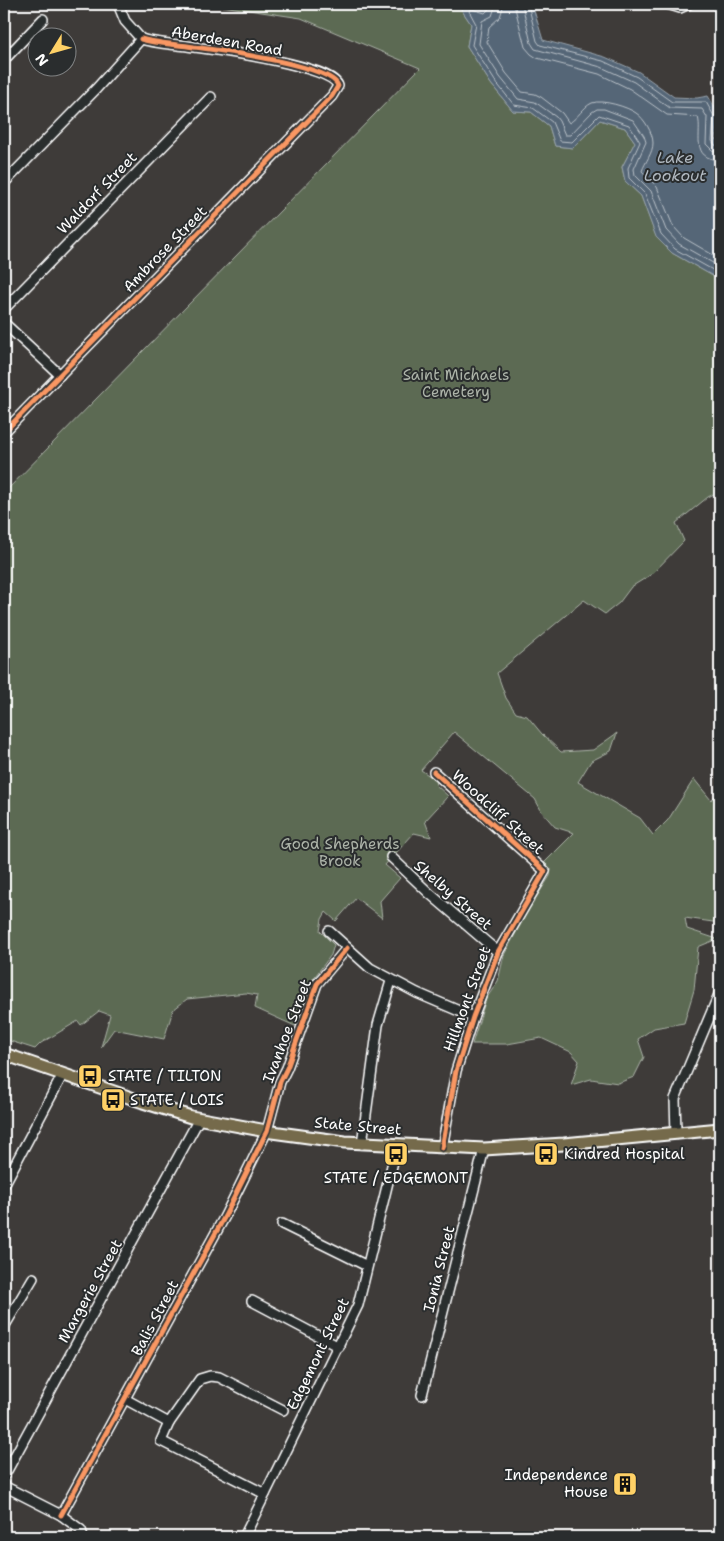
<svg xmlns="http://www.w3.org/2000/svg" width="724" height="1541" viewBox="0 0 724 1541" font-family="'Shantell Sans',sans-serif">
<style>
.green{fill:#5b6a53;stroke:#adb4a9}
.water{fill:#546677;stroke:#98a3ad}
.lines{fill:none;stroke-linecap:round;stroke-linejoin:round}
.shore{stroke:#bbc2c9;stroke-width:1}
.minor-casing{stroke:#fff;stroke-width:12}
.major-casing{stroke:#fff;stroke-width:15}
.minor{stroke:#2a2d2e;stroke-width:9}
.major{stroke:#756b4b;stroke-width:11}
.cycleway-casing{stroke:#2a2d2e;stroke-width:8}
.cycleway{stroke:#f99763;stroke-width:5}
.labels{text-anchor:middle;stroke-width:4;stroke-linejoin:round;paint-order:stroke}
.street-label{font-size:15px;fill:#fff;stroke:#2a2d2e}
.park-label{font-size:15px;fill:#adb4a9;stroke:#2a2d2e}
.poi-label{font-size:15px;fill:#fff;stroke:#2a2d2e;text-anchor:start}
.water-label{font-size:16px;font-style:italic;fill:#b2bac2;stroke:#2a2d2e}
</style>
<rect width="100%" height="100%" fill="#3e3b39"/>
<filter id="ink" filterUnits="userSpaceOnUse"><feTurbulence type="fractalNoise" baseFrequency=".02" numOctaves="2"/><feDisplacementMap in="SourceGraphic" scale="10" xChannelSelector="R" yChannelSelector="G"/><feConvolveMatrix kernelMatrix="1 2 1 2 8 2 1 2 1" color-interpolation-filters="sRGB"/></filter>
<g filter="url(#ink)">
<polygon class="green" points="209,4 471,4 461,9 471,24 467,46 491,84 513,111 531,112 549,126 555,146 573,148 600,120 625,128 635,142 622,167 625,181 641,196 656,236 672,253 720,280 720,491 708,497 676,523 684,541 652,574 631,587 619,603 605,614 584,600 497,673 506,698 516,713 527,716 542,734 561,752 593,750 617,733 611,751 591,761 578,782 640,818 653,835 668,820 694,779 711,800 720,792 720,923 685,918 687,929 717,939 698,947 694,990 684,1023 654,1028 638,1039 644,1057 634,1077 618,1083 591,1079 571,1085 579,1061 571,1052 541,1038 507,1044 472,1044 486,999 498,981 504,955 528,910 550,876 551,869 544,863 574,833 555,827 542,812 535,799 454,732 421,770 437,781 436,785 448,796 425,821 431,837 414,833 385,865 400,878 380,901 382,918 356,898 336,921 326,912 322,919 320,931 334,945 331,955 313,979 295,1026 255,1008 257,995 246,993 187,999 173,1010 164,1039 114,1029 101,1047 110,1015 99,1011 81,1025 78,1021 41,1043 35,1049 4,1039 4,493 420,68 301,18"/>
<polygon class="water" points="471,4 483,9 486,4 532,4 543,40 605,57 639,72 674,97 697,98 708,96 718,113 716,139 720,143 720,280 672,253 656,237 641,196 625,181 622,167 635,142 625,128 600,120 573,148 555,146 549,126 531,112 513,111 491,84 467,46 471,24 461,9"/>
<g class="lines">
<g class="shore">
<polyline points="490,4 488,10 485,13 472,9 469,11 476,24 472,45 495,81 514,105 533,108 552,122 560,141 572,142 599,115 629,125 640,142 628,168 629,178 645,194 661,234 675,249 720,274"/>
<polyline points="496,4 492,16 482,21 479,44 500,77 518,99 535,102 556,117 559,121 565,135 570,135 592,112 597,109 604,109 633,120 644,136 646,142 634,169 635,175 651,191 666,230 679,244 720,267"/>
<path d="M504,4L500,17L489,27L487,42L506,73L522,92L535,94L541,97L562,113L569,123C578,118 583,107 592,103C602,99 628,107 636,113C644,118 653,133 653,143C653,153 645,162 642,171L657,187L673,226L684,238L720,259"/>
<path d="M514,4L525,47L531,54L537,58L599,74L630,89L667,115L698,117C703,133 689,159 720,160"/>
<polyline points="522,4 531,43 535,49 601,67 634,82 670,108 702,109 707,117 706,144 712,150 720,153"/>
<polyline points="528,4 537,41 540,45 603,61 637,77 672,102 706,102 714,116 712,141 715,145 720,146"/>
</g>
<defs>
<g id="minor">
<polyline points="118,4 125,21 141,39"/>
<polyline points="667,4 680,8 689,4"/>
<polyline points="4,60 43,19"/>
<polyline points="4,183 96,89 141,39"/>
<polyline points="4,309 211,97"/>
<polyline points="4,323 60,375"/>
<path d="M4,432L332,96L338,86C333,65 216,50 194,47C177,44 157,44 141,39"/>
<polyline points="434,772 545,871 498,952 473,1017 456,1071 442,1148"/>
<polyline points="391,857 429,893 498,952"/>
<polyline points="329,931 370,968 417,993 473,1017"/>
<polyline points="676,1133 675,1099 720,992"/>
<polyline points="362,1144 378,1025 391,981"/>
<polyline points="4,1185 63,1074"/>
<polyline points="282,1224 367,1266"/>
<polyline points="252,1301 339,1347"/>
<polyline points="4,1327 33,1278"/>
<polyline points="422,1395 484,1149"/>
<polyline points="125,1399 169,1423 200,1379 210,1376 219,1377 283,1410"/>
<polyline points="169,1423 161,1441 265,1494"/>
<polyline points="4,1476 199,1119"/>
<polyline points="4,1486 61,1515 81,1530 83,1537"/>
<polyline points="61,1515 225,1216 267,1131 280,1082 287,1068 317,984 347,948"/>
<polyline points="244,1537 358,1305 397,1145"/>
</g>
<g id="major">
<polyline points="719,4 720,5"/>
<polyline points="4,1054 143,1102 191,1117 272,1132 345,1142 484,1149 564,1144 720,1129"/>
</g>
</defs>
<use href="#minor" class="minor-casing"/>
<use href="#major" class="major-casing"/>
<use href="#minor" class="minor"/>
<use href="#major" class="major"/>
<defs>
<g id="cycleway">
<path d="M4,432L332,96L338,86C333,65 216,50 194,47C177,44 157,44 141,39"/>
<polyline points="434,772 545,871 498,952 473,1017 456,1071 442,1148"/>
<polyline points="61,1515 225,1216 267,1131 280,1082 287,1068 317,984 347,948"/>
</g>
</defs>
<use href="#cycleway" class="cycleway-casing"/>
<use href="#cycleway" class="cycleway"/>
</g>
</g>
<defs>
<symbol id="bus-square" viewBox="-11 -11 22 22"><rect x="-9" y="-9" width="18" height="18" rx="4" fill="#ffd166" stroke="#2a2d2e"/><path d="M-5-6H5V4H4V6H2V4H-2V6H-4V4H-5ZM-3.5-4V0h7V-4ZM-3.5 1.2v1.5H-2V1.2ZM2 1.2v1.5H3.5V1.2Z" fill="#111"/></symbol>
<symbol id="building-square" viewBox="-11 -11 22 22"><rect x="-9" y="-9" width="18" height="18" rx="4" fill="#ffd166" stroke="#2a2d2e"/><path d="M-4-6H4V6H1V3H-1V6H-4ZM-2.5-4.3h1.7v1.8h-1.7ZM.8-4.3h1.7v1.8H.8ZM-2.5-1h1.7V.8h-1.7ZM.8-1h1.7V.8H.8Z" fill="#111"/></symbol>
</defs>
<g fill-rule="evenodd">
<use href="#bus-square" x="76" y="1062" width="28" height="28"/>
<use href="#bus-square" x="99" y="1086" width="28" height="28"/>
<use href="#bus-square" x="382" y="1140" width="28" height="28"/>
<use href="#bus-square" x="532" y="1140" width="28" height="28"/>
<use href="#building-square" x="611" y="1470" width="28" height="28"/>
</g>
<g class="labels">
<g class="street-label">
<text transform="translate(227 41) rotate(10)" y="5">Aberdeen Road</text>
<text transform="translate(97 193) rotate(-46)" y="5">Waldorf Street</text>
<text transform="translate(165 249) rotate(-46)" y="5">Ambrose Street</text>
<text transform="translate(498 812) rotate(42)" y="5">Woodcliff Street</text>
<text transform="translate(453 895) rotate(41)" y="5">Shelby Street</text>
<text transform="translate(467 999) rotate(-70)" y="5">Hillmont Street</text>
<text transform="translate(287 1031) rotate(-69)" y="5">Ivanhoe Street</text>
<text transform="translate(358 1126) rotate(5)" y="5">State Street</text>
<text transform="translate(439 1269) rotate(-76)" y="5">Ionia Street</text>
<text transform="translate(90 1291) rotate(-61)" y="5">Margerie Street</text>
<text transform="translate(155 1318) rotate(-62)" y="5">Balis Street</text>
<text transform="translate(318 1354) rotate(-64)" y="5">Edgemont Street</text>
</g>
<g class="park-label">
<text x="456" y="380">Saint Michaels<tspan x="456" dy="17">Cemetery</tspan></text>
<text x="340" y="849">Good Shepherds<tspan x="340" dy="17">Brook</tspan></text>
</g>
<g class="poi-label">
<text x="108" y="1081">STATE / TILTON</text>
<text x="130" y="1105">STATE / LOIS</text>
<text x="564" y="1159">Kindred Hospital</text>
<text x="396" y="1183" text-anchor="middle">STATE / EDGEMONT</text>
<text x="608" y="1480" text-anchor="end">Independence<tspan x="608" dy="17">House</tspan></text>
</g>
<g class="water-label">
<text x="675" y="163">Lake<tspan x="675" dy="18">Lookout</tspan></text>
</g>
</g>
<rect width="724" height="1541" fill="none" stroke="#2a2d2e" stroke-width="20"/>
<rect x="10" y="10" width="704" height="1521" fill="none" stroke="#fff" stroke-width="2" filter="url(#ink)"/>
<g transform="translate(52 52) rotate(233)"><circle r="24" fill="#2a2d2e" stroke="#7f8182"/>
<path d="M0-4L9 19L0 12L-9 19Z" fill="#ffd166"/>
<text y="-8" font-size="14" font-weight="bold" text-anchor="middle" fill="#ffffff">N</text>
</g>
</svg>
